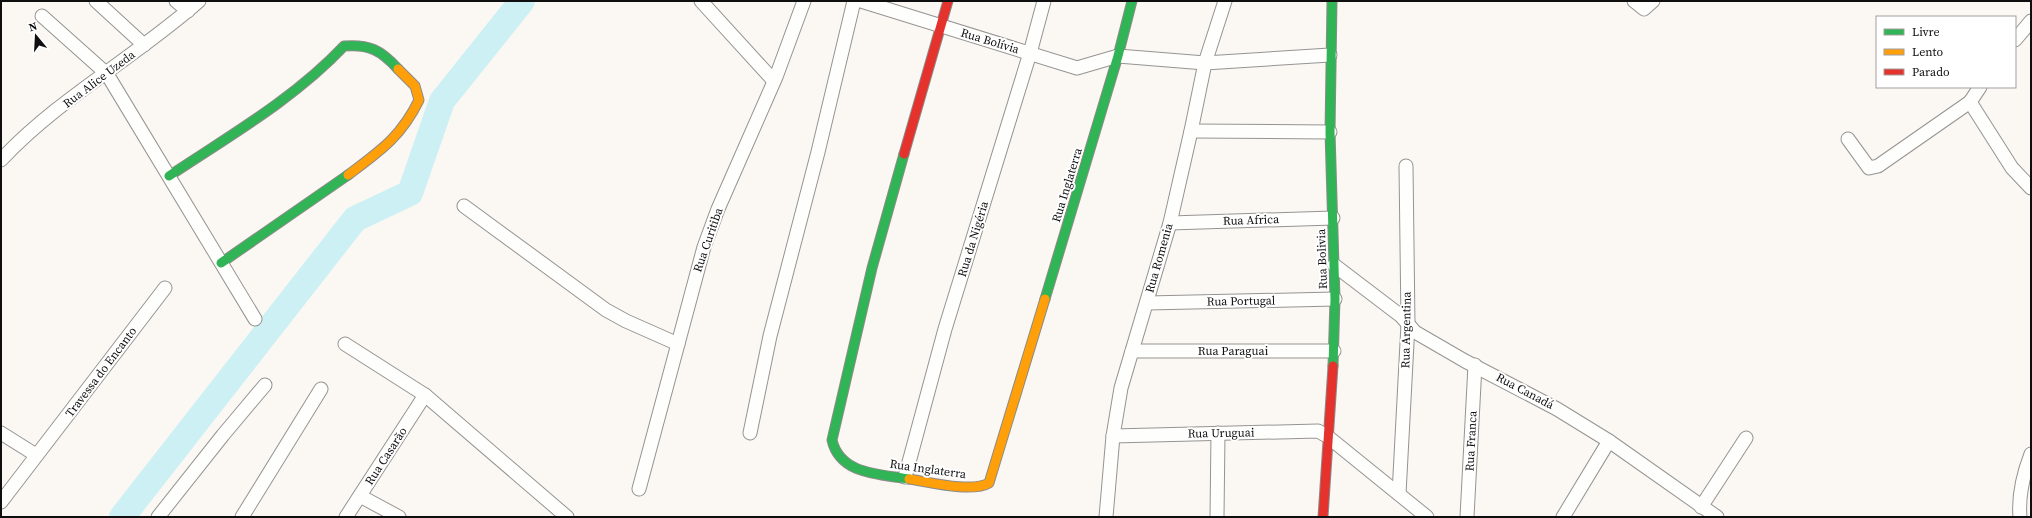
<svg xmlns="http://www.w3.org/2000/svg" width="2032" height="518" viewBox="0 0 2032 518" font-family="'Source Serif 4',serif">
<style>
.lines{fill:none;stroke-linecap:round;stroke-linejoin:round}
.river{stroke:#ccf0f3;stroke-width:26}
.street-casing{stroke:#959492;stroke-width:15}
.fast-casing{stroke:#8c8b89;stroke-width:11}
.slow-casing{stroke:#8c8b89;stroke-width:11}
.jam-casing{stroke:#8c8b89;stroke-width:11}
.street{stroke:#fefefd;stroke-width:13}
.fast{stroke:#30b455;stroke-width:9}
.slow{stroke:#ff9f0a;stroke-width:9}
.jam{stroke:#e5322d;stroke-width:9}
.labels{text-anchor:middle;stroke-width:4;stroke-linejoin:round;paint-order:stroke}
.street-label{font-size:12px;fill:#0f0f0f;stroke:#fff}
</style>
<rect width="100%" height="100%" fill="#fbf8f4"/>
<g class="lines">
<polyline class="river" points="122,517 355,219 410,193 442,101 522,1"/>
<defs>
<g id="street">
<polyline points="96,1 144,45"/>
<polyline points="176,1 188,11"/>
<polyline points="701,1 774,81"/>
<polyline points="861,1 1077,68 1118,56 1205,63 1330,55"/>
<polyline points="1634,1 1644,9 1653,1"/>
<polyline points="42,16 107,74 255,319"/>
<polyline points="2015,40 2031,21"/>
<polyline points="1970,102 2012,168 2031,188"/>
<polyline points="1191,131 1330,132"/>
<polyline points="1848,139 1869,168 1878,166 1970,102 1980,87"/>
<path d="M1,160C59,98 136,57 199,1"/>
<polyline points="464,206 606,310 626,321 678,344"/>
<polyline points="1170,223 1333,218"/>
<polyline points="1334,265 1401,316 1415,332 1465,361 1557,409 1609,441 1717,517"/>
<polyline points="1147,303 1335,299"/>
<polyline points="345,344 425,395 567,517"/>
<polyline points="1132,351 1334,351"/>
<polyline points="1,433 36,455"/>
<polyline points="750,433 770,336 818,152 854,1"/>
<polyline points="1113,436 1318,431 1327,436 1427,517"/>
<polyline points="905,477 945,329 1030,53 1044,1"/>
<polyline points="639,489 704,247 718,209 776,77 804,1"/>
<polyline points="1399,494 1408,324 1406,166"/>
<polyline points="360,496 399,517"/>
<polyline points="1,502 165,288"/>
<polyline points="1701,507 1746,438"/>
<polyline points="158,517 223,435 265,385"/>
<polyline points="242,517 321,389"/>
<polyline points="346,517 425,395"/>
<polyline points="1106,517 1113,436 1121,388 1170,223 1191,131 1205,63 1225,1"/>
<polyline points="1217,517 1218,433"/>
<polyline points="1467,517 1475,365"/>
<polyline points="1563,517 1609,441"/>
<path d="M2020,517C2018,495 2023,475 2031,454"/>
</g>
<g id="fast">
<polyline points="1332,1 1330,132 1335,299 1333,366"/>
<path d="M904,154L872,268L832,440C840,475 880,474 909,479"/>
<path d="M169,176C229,136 294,99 344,46C369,44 381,50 398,69"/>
<polyline points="221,263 348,175"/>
<polyline points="1045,299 1118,56 1132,1"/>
</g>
<g id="slow">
<path d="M348,175C380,151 401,137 419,100L415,86L398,69"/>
<path d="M909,479C929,482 972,493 989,483L1045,299"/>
</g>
<g id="jam">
<polyline points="904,154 948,1"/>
<polyline points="1323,517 1333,366"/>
</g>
</defs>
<use href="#street" class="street-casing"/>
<use href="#fast" class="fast-casing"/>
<use href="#slow" class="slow-casing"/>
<use href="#jam" class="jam-casing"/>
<use href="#street" class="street"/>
<use href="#fast" class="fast"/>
<use href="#slow" class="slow"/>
<use href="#jam" class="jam"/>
</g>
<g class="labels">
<g class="street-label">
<text transform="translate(990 41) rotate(17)" y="4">Rua Bolívia</text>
<text transform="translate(99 79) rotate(-37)" y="4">Rua Alice Uzeda</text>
<text transform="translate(1067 185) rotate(-73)" y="4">Rua Inglaterra</text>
<text transform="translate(1251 220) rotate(-2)" y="4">Rua Africa</text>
<text transform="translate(973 239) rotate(-73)" y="4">Rua da Nigéria</text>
<text transform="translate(708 240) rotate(-71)" y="4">Rua Curitiba</text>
<text transform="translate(1159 258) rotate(-74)" y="4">Rua Romenia</text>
<text transform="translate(1322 259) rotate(-92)" y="4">Rua Bolivia</text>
<text transform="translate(1241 301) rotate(-1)" y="4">Rua Portugal</text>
<text transform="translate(1406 330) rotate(-89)" y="4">Rua Argentina</text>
<text x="1233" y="355">Rua Paraguai</text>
<text transform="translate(101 372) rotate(-53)" y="4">Travessa do Encanto</text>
<text transform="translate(1525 391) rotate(28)" y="4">Rua Canadá</text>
<text transform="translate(1221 433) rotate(-1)" y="4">Rua Uruguai</text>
<text transform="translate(1471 441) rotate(-87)" y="4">Rua Franca</text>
<text transform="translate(386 456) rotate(-57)" y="4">Rua Casarão</text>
<text transform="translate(928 469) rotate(8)" y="4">Rua Inglaterra</text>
</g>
</g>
<rect width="2032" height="518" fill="none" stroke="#0f0f0f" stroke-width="4"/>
<rect x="1876" y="16" width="140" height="72" fill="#ffffff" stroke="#9f9f9f"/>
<rect x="1884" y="29" width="20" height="6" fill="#30b455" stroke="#9f9f9f"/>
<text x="1912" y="36" font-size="12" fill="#0f0f0f">Livre</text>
<rect x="1884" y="49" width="20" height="6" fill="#ff9f0a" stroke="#9f9f9f"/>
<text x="1912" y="56" font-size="12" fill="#0f0f0f">Lento</text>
<rect x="1884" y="69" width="20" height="6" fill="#e5322d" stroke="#9f9f9f"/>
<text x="1912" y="76" font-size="12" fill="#0f0f0f">Parado</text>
<g transform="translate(36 36) rotate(342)" stroke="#ffffff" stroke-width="3" paint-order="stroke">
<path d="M0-3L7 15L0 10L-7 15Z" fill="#0f0f0f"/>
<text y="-6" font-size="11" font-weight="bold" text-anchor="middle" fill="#0f0f0f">N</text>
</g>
</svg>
